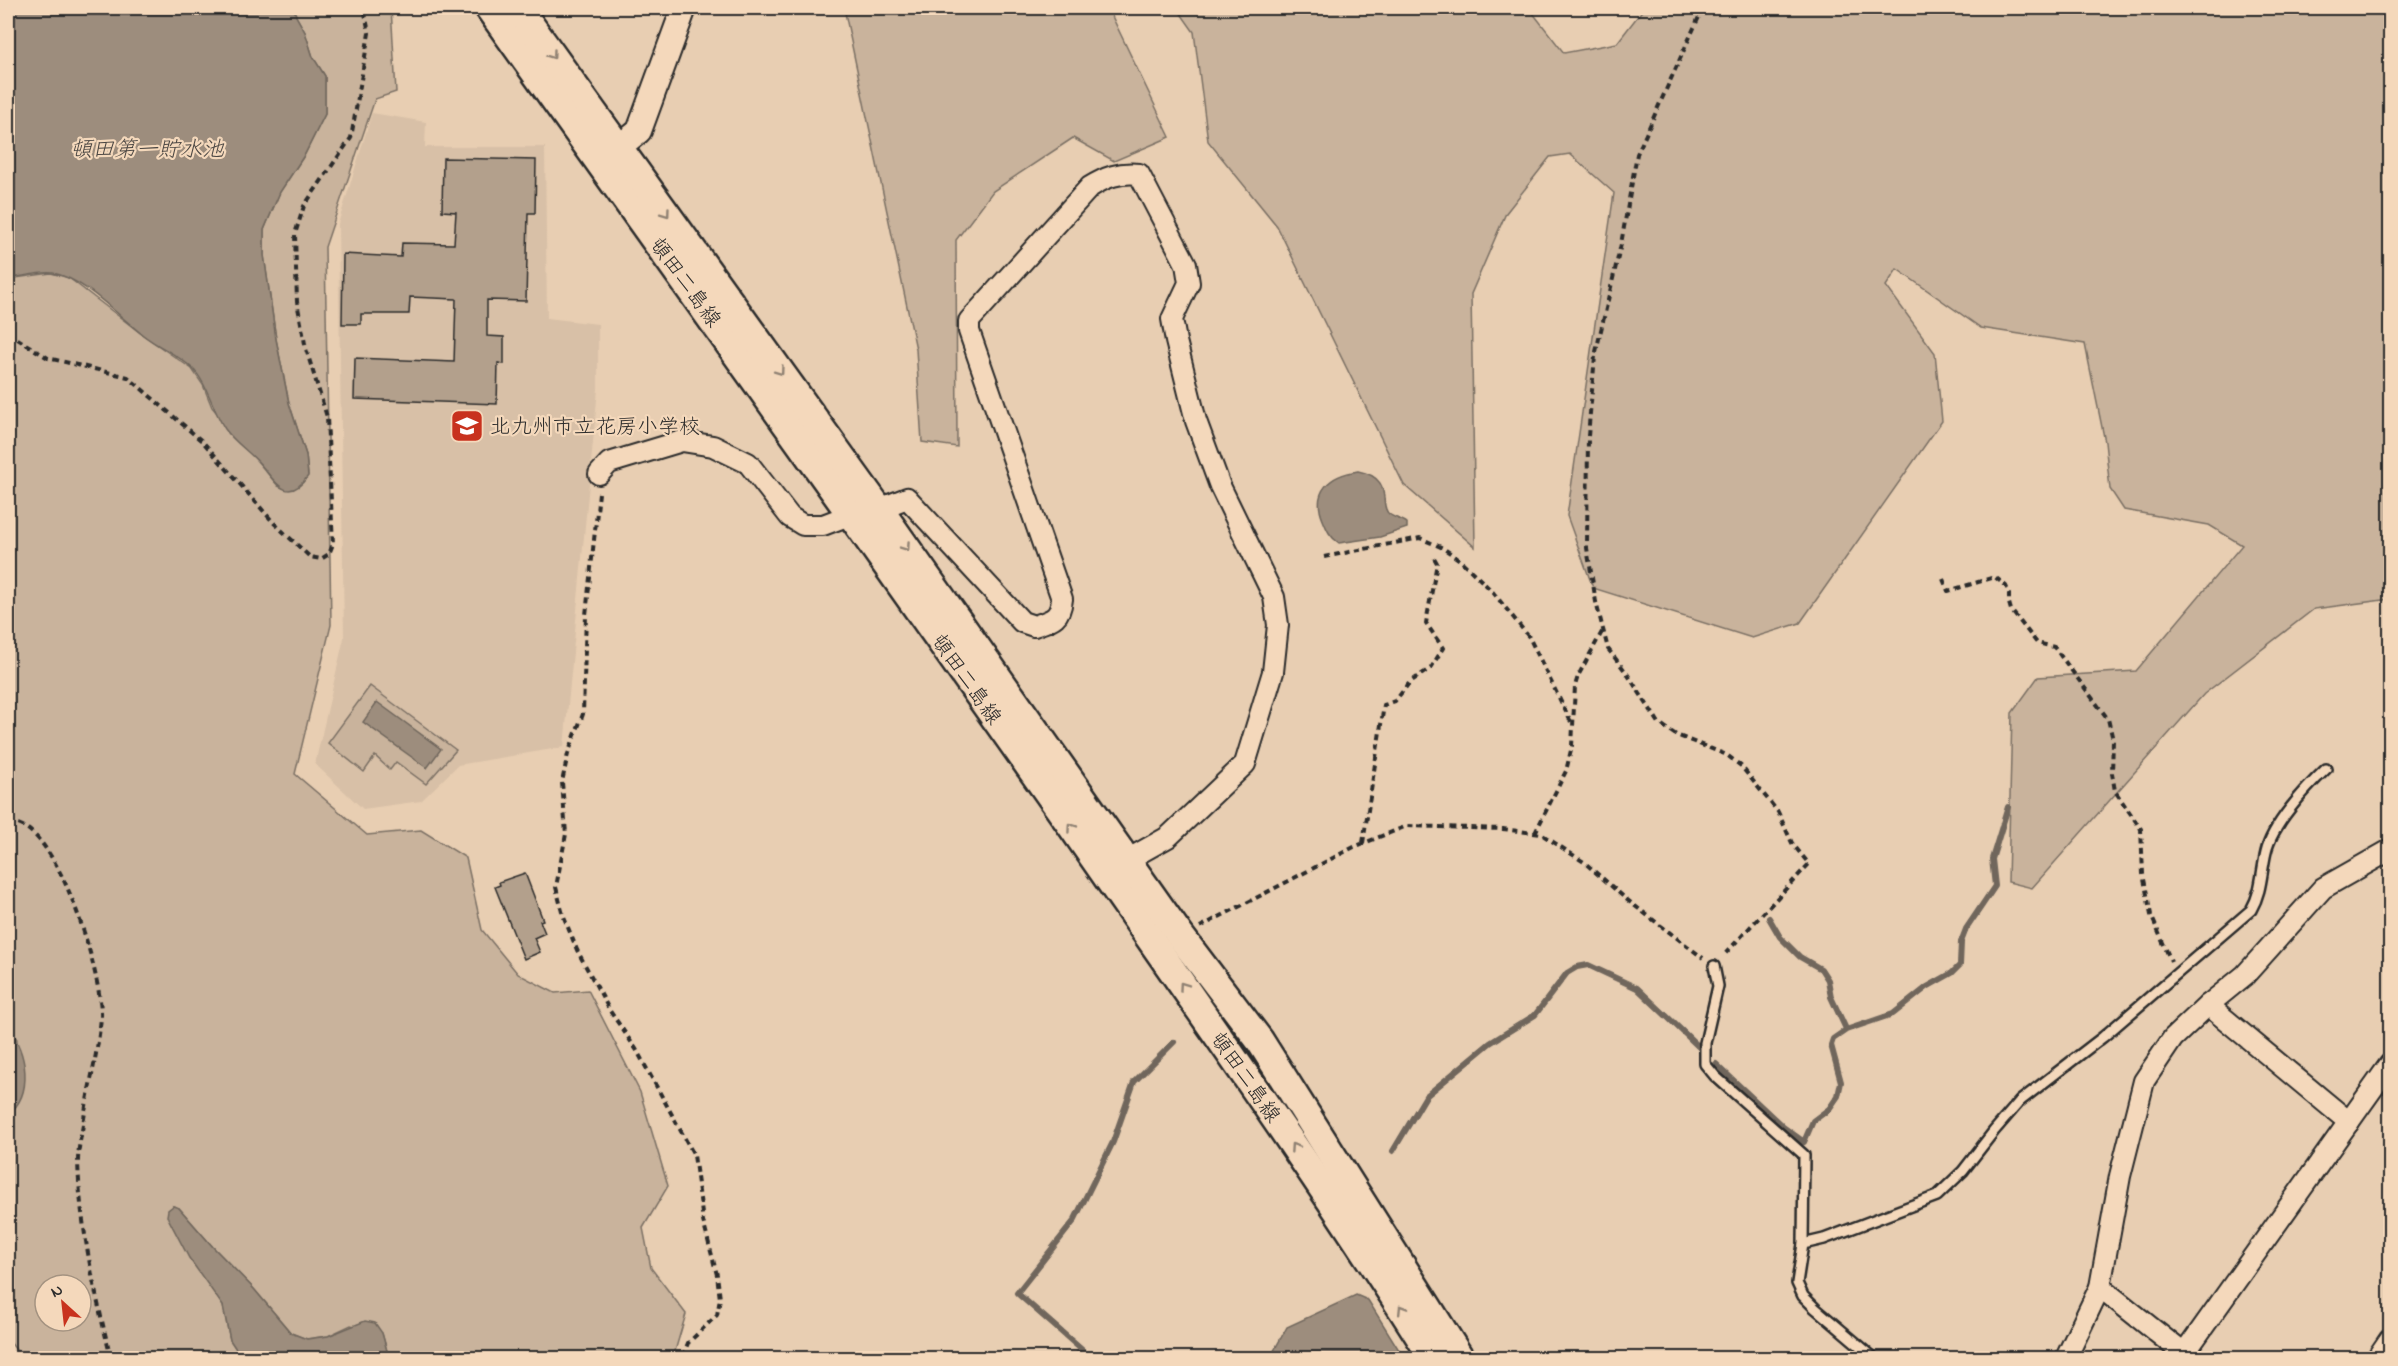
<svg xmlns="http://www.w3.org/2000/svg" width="2398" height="1366" viewBox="0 0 2398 1366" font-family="'Indie Flower','Klee One',sans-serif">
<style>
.built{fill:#d8c0a7}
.green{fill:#c9b39c;stroke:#7a6f64;stroke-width:1.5;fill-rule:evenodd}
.water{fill:#9d8d7d;stroke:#6f665c;stroke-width:1.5}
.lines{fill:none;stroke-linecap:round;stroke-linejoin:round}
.stream{stroke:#6f665c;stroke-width:6}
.building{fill:#b3a08c;stroke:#2b2b2b;stroke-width:1.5}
.service-casing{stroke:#2b2b2b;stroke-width:14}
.minor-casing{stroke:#2b2b2b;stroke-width:24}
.tertiary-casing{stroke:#2b2b2b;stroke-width:28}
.secondary-casing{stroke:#2b2b2b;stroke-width:32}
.path{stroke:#2b2b2b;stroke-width:4;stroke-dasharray:6 4.5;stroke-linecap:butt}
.service{stroke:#f4d8bb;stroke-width:9}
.minor{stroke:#f4d8bb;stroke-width:20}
.tertiary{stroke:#f4d8bb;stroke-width:24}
.secondary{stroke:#f4d8bb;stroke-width:27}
.oneway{stroke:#908273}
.labels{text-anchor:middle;stroke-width:4.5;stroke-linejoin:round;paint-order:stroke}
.street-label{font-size:21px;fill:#2b2b2b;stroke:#f4d8bb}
.poi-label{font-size:21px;fill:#2b2b2b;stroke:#f4d8bb;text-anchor:start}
.water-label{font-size:22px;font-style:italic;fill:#4d4844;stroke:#f4d8bb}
</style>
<rect width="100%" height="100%" fill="#e8ceb2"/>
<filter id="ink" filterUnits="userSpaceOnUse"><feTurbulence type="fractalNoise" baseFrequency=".0167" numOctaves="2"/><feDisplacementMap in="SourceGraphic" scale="12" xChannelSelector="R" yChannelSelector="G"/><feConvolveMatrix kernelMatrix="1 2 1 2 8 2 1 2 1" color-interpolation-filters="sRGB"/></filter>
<g filter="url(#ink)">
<polygon class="built" points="372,113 426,122 425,147 545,147 547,318 598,324 598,389 564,747 458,765 421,801 363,809 315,764 344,638 338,224"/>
<g class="green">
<path d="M294,8H391L396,92L375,99L325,247L331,625L295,774L367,835L421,830L466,858L482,930L518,974L555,993L588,990L640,1092L668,1186L643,1228L651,1268L686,1314L673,1358H389L382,1333L351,1325L328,1336L306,1339L291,1333L254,1289L213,1247L179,1208L173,1206L209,1285L223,1306L230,1340L242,1358H23L8,1340V1114L14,1109L17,1039L8,1029V279L51,273L69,278L143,335L192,369L203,385L212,407L278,486C292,493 298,485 308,475L306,455L289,403L276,339L264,255V230L280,192L305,154L325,114V76L313,57L305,32L296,16ZM45,1285H81V1321H45Z"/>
<polygon points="844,8 1108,8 1170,137 1114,161 1073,138 993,191 956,240 957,447 922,442 916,349"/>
<polygon points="1177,8 1529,8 1564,53 1617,43 1644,8 2390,8 2390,599 2314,609 2204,694 2032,888 2008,882 2012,713 2038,677 2136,671 2242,545 2209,525 2124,510 2110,489 2105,442 2085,344 1981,328 1897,269 1886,286 1935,353 1942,421 1800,623 1752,638 1593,588 1567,516 1614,193 1570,154 1550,157 1506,213 1471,294 1475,547 1404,485 1277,226 1208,141 1194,32"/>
<polygon points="370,686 456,750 426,784 396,762 390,770 375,756 364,772 328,743"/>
</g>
<g class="water">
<path d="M8,8H294L296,16L305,32L313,57L325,76V114L305,154L280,192L264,230V255L276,339L289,403L306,455L308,476C287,506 275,481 261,465C250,452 235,443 225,429C213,411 207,383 193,369C179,355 158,347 143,335C118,316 85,279 53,273C40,271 21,277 8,279Z"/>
<path d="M1358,471C1395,478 1378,505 1389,514C1394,518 1402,519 1407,523V528L1380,537L1339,543C1330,537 1327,530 1323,520C1311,491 1330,475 1358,471Z"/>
<polygon points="377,702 441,749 427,768 363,722"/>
<path d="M8,1029C27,1050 34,1095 8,1114Z"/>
<polygon points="173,1206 179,1208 213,1247 254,1289 291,1333 307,1339 328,1336 365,1321 375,1323 382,1333 389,1358 242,1358 230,1340 223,1306 189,1258 167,1216 168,1210"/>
<polygon points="1356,1295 1368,1300 1404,1358 1270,1358 1287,1327"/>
</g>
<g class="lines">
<g class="stream">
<polyline points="1769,918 1780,937 1800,957 1821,969 1828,980 1831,997 1846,1029"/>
<polyline points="1716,1064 1783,1127 1804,1142 1813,1121 1829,1109 1838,1096 1841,1082 1831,1045 1833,1039 1846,1030 1893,1014 1927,987 1952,973 1960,965 1961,942 1966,929 1995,886 1992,859 2008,807"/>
<polyline points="1393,1151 1426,1096 1490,1043 1535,1015 1567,973 1577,967 1588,965 1637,988 1700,1048"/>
<polyline points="1074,1358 1082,1350 1017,1293 1074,1221 1113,1142 1134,1082 1174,1042"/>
</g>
</g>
<g class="building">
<polygon points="443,158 536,160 535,213 528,213 526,301 487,300 487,336 504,337 504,364 498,363 497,404 354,399 355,358 454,362 456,299 410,297 409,314 361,314 361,324 342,324 343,254 401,257 402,243 454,244 456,212 442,211"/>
<polygon points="525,873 543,920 540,921 545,933 534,938 540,952 524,959 495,887 500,885 499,882"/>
</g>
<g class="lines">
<defs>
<g id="service">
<polyline points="1714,966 1718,986 1705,1043 1705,1064 1715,1076 1804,1155 1803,1244 1797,1283 1803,1296 1815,1308 1874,1358"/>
<path d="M1803,1244L1824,1239L1937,1196L1963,1171L1994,1131L2020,1101L2103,1037L2251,910C2262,891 2261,873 2266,852C2272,825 2306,788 2326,769"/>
</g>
<g id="minor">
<path d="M599,474L609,463L682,441L713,446L748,463L790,517L803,525H823L852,514L879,509L907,498L1022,622L1034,626C1052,620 1060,619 1062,599L969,331V321L1090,187C1106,177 1119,172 1139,174L1186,264L1189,283L1172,319L1176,341L1196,421L1220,486L1274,597L1278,625L1273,672L1245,764L1168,837L1127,860"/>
<polyline points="2208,1005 2349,1122"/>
<polyline points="2100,1287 2189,1358"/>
<polyline points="2184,1354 2390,1064"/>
<polyline points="2066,1358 2100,1287 2120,1176 2144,1081 2173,1038 2208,1005 2245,975 2323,888 2390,850"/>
<polyline points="2377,1358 2390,1339"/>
</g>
<polyline id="tertiary" points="604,159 639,131 684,8"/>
<g id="secondary">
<path d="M489,8C683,279 878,551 1070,824C1193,1001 1319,1176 1433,1358"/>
<polyline points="518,8 879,509 1181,937 1260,1041 1460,1358"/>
</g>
</defs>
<use href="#service" class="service-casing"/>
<use href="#minor" class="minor-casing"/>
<use href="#tertiary" class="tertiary-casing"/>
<use href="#secondary" class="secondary-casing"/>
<g class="path">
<polyline points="1703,8 1637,154 1621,244 1595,356 1588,436 1587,548 1596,602 1608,649 1626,672 1659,723 1676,735 1727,755 1741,766 1778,812 1792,843 1809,864 1724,955"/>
<polyline points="8,333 48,358 128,377 203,442 274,523 310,557 321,559 329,554 333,544 327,417 306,349 297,302 295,234 304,206 351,138 369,33 364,8"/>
<polyline points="599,493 586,615 583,714 568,754 562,782 566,834 556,887 563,915 577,950 610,1011 636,1049 694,1155 703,1221 717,1275 720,1299 717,1315 688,1343 682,1358"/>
<polyline points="1324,557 1420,538 1443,548 1460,560 1492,591 1529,637 1572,724"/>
<polyline points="1943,579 1948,591 1995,577 2006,586 2009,593 2009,603 2011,610 2037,643 2054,647 2108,719 2113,740 2112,773 2115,791 2141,829 2143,874 2151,915 2171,961"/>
<path d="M8,823C57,817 103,978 101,1017C98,1053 88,1089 83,1125C81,1136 78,1149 78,1161C80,1227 95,1294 111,1358"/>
<polyline points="1535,833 1566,771 1572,746 1575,686 1578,676 1603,630"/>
<polyline points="1363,843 1384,705 1395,701 1410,682 1431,668 1443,648 1426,623 1437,563 1433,556"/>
<polyline points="1200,927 1354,847 1407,826 1503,829 1541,834 1584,862 1626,899 1703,958"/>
</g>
<use href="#service" class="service"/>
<use href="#minor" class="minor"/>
<use href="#tertiary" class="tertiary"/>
<use href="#secondary" class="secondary"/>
</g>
<defs><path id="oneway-chevron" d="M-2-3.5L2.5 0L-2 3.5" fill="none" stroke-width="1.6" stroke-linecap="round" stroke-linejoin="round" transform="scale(1.5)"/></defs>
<g class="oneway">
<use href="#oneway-chevron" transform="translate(552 55) rotate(54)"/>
<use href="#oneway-chevron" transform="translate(666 213) rotate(54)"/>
<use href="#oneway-chevron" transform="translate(780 371) rotate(54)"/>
<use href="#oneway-chevron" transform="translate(906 547) rotate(55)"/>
<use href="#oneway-chevron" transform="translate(1071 827) rotate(-125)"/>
<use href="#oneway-chevron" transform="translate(1183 986) rotate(-125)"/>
<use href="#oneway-chevron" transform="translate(1294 1147) rotate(-124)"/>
<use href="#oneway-chevron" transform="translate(1402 1309) rotate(-122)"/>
</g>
</g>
<defs>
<symbol id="school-square" viewBox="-11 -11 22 22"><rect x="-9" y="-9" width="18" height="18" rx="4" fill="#c8321e" stroke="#f4d8bb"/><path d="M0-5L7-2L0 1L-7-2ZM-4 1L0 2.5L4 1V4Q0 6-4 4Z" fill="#fff"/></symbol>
</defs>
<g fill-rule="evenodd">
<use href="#school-square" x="448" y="407" width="38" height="38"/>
</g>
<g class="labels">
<g class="street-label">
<text transform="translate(686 282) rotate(54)" y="7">頓田二島線</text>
<text transform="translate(967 679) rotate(55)" y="7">頓田二島線</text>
<text transform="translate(1246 1077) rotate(55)" y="7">頓田二島線</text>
</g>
<g class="poi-label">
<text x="490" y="433">北九州市立花房小学校</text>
</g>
<g class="water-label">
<text x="147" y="156">頓田第一貯水池</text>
</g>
</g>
<rect width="2398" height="1366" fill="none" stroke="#f4d8bb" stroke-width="30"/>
<rect x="15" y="15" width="2368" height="1336" fill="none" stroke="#2b2b2b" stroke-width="2" filter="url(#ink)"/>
<g transform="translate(63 1303) rotate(333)"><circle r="28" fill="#f4d8bb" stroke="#a49381" stroke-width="1.5"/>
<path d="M0-4.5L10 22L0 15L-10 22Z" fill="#c8321e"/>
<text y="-9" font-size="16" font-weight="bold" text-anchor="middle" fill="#2b2b2b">N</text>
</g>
</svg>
